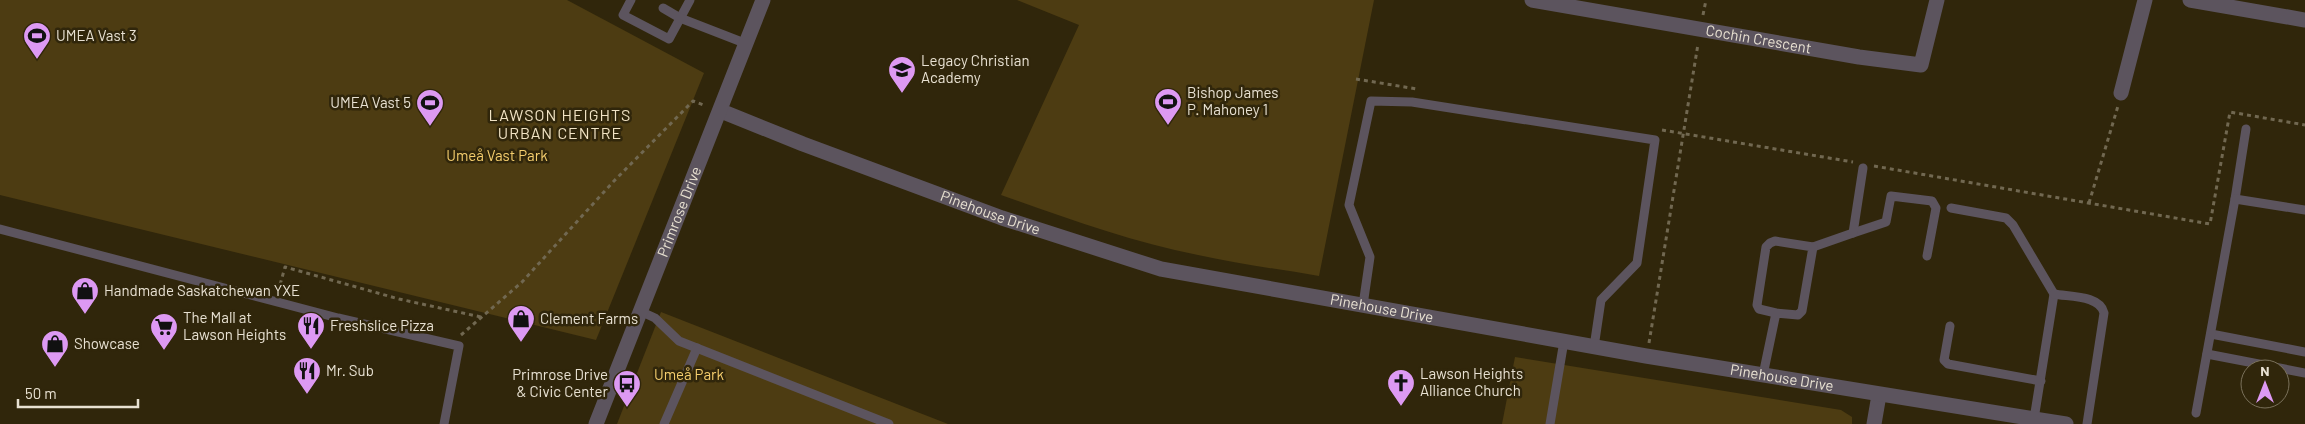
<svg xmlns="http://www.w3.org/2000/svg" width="2305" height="424" viewBox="0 0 2305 424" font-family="Barlow,sans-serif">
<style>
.green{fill:#4d3c12}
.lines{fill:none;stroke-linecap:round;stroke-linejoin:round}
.path{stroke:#716851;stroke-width:3;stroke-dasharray:4 4;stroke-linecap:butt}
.service{stroke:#5c545e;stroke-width:9}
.minor{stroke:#5c545e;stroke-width:15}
.tertiary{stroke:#5c545e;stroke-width:15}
.labels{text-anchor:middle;stroke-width:5;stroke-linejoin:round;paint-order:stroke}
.poi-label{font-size:15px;fill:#e8e1d2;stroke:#30260b;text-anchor:start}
.street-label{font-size:15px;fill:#e8e1d2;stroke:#30260b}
.park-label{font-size:15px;fill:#f5ce6d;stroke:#30260b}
.neighbourhood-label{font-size:16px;letter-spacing:1px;fill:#f1e3c4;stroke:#30260b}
</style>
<rect width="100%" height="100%" fill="#30260b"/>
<g class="green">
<polygon points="0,0 567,0 704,73 596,340 0,195"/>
<path d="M1017,0H1374L1319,276C1279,269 1238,264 1198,255C1131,242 1066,218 1001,195L1079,25Z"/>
<polygon points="661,312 948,424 617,424"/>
<polygon points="1515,357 1841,410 1852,417 1852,424 1502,424"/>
</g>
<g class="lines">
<g class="path">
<polyline points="1703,15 1706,0"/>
<polyline points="1356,79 1417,89"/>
<polyline points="1662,130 1853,162"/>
<polyline points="1874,166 2210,224 2230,112 2305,125"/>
<polyline points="2089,203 2118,106"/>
<polyline points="278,292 285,267 399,299 481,317"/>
<polyline points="461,335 522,282 613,182 693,101 706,106"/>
<polyline points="1649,343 1698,44"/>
</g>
<g class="service">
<polyline points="631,0 623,15 669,39 690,0"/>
<polyline points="663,8 680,18 747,44"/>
<polyline points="2235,199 2246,129"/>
<polyline points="1951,208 2006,218 2013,225 2054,294 2034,419"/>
<polyline points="0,229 338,318 459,346 444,424"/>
<polyline points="1853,233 1886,222 1891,196 1932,201 1936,208 1927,256"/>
<polyline points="1813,247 1853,233 1863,168"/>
<path d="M2054,294C2069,297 2100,295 2104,313L2087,424"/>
<polyline points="1363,305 1370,257 1349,205 1371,101 1412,102 1655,140 1637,263 1601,300 1594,347"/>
<polyline points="642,312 655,318 679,341 889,424"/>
<polyline points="1950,326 1944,360 1948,364 2041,381"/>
<polyline points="2211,334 2305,352"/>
<polyline points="2207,354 2305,373"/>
<polyline points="1763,375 1776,313 1798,315 1802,311 1813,247 1775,241 1770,243 1766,247 1757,305 1759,309 1776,313"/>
<polyline points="2196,413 2235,199 2305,210"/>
<polyline points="664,424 697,348"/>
<polyline points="1550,424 1564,341"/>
</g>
<g class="minor">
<path id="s1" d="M1532,0L1859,57L1921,65L1937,0"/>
<polyline points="2190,0 2305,20"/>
<polyline points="2121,93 2145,0"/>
<polyline points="1874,424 1879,395"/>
</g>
<g class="tertiary">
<path id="s2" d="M721,111L803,144L1002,218L1161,269L1646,356L2066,424"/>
<path id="s3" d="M596,424L763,0"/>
</g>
</g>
<defs>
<symbol id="stadium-pin" viewBox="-11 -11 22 30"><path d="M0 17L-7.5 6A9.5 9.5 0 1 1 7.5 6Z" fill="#dd99f3" stroke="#30260b"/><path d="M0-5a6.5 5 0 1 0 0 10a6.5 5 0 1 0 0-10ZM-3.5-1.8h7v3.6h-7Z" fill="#111"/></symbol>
<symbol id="school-pin" viewBox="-11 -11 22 30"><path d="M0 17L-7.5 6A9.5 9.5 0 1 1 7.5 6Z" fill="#dd99f3" stroke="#30260b"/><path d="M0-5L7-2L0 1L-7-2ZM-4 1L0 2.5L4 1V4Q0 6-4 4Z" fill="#111"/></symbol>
<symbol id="shop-pin" viewBox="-11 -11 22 30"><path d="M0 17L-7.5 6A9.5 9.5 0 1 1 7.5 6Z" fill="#dd99f3" stroke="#30260b"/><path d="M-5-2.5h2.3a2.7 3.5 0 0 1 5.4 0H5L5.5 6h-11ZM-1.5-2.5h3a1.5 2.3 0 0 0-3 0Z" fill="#111"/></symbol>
<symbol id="restaurant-pin" viewBox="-11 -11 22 30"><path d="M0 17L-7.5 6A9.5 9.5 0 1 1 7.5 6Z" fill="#dd99f3" stroke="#30260b"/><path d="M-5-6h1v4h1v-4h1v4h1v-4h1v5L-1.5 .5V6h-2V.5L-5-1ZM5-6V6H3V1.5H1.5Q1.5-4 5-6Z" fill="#111"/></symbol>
<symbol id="supermarket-pin" viewBox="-11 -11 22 30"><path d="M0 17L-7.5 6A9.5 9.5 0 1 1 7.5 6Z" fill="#dd99f3" stroke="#30260b"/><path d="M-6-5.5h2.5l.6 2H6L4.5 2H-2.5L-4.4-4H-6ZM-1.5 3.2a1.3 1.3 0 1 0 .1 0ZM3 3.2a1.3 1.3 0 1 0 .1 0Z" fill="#111"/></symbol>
<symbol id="church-pin" viewBox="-11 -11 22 30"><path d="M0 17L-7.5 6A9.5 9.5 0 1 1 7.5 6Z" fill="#dd99f3" stroke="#30260b"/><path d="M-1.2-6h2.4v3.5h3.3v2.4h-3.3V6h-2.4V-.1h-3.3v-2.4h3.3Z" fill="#111"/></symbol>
<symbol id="bus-pin" viewBox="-11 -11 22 30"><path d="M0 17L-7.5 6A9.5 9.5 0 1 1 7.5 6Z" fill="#dd99f3" stroke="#30260b"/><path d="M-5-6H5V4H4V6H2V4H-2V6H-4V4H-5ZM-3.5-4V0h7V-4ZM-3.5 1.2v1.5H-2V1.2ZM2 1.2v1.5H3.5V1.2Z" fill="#111"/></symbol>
</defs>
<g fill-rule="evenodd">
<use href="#stadium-pin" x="21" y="20" width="32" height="43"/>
<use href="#school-pin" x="886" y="54" width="32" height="43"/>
<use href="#stadium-pin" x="1152" y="86" width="32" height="43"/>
<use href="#stadium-pin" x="414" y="87" width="32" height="43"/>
<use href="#shop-pin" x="69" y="275" width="32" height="43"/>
<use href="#shop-pin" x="505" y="303" width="32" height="43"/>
<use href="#restaurant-pin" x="295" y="310" width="32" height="43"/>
<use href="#supermarket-pin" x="148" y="311" width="32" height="43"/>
<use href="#shop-pin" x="39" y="328" width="32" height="43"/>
<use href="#restaurant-pin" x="291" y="355" width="32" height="43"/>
<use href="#church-pin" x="1385" y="367" width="32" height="43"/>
<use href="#bus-pin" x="611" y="368" width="32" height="43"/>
</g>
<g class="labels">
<g class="poi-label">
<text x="56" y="41">UMEA Vast 3</text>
<text x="921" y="66">Legacy Christian<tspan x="921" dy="17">Academy</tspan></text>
<text x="1187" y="98">Bishop James<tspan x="1187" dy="17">P. Mahoney 1</tspan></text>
<text x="411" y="108" text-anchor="end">UMEA Vast 5</text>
<text x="104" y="296">Handmade Saskatchewan YXE</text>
<text x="183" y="323">The Mall at<tspan x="183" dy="17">Lawson Heights</tspan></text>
<text x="540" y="324">Clement Farms</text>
<text x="330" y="331">Freshslice Pizza</text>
<text x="74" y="349">Showcase</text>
<text x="326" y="376">Mr. Sub</text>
<text x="1420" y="379">Lawson Heights<tspan x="1420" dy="17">Alliance Church</tspan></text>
<text x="608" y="380" text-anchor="end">Primrose Drive<tspan x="608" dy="17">&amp; Civic Center</tspan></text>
</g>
<g class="street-label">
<text dy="5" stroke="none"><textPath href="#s1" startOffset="230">Cochin Crescent</textPath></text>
<text dy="5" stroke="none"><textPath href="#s3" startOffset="228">Primrose Drive</textPath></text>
<text dy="5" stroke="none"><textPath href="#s2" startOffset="288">Pinehouse Drive</textPath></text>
<text dy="5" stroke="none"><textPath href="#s2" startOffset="692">Pinehouse Drive</textPath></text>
<text dy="5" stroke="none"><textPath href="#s2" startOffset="1098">Pinehouse Drive</textPath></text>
</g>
<g class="park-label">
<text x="497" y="161">Umeå Vast Park</text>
<text x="689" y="380">Umeå Park</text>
</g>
<g class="neighbourhood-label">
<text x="560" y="121">LAWSON HEIGHTS<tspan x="560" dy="18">URBAN CENTRE</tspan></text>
</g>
</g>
<g transform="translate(2265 384)"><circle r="24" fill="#30260b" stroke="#7a715b"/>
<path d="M0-4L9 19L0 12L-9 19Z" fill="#dd99f3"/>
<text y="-8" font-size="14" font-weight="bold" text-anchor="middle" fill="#e8e1d2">N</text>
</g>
<path d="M18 399v8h120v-8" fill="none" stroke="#e8e1d2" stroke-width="2.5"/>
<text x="25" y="399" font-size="15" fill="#e8e1d2" stroke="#30260b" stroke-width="4" paint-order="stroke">50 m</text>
</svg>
